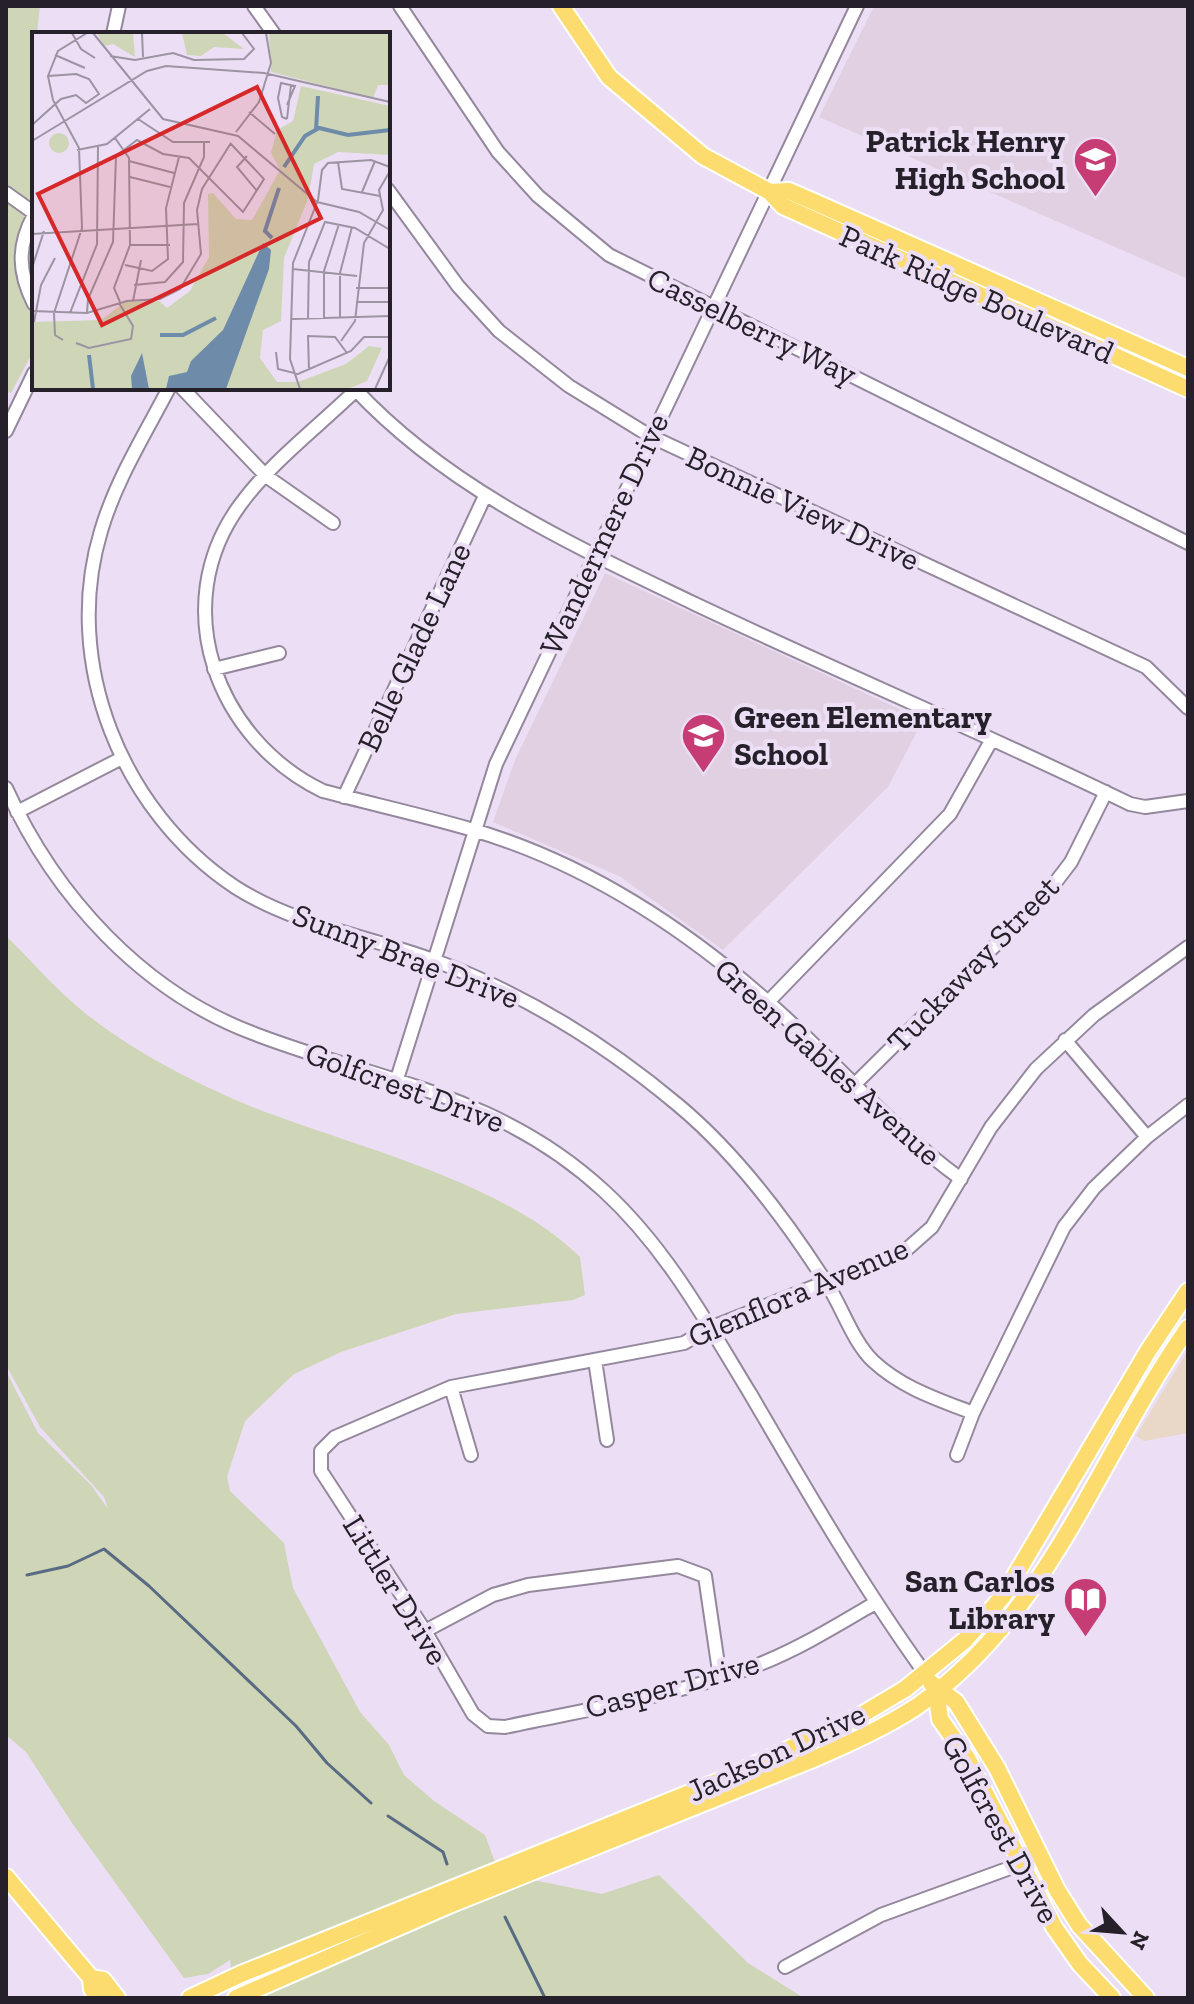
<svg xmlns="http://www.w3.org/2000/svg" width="1194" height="2004" viewBox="0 0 1194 2004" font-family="'Zilla Slab',serif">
	<rect width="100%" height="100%" fill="#ecdff5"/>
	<path fill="#e9d7c7" d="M1188 1350V1433L1144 1441 1136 1436Z"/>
	<path fill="#e1d0e2" d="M874 6H1188V279L819 117Z
		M605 573 923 720 888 787 723 950 619 876 493 822 515 760Z"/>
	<path fill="#ced6b7" d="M6 6H40L31 86 34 350 11 393 6 392Z
		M6 936C32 961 56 990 85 1013 134 1052 196 1084 255 1108 355 1147 503 1181 580 1257L585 1295 573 1300 456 1314 341 1352 294 1374 245 1421 227 1477 230 1491 284 1543 293 1588 360 1712 389 1745 404 1775 434 1801 485 1835 499 1873 602 1894 659 1875 748 1963 804 1998H241L233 1984 230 1960 208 1974 184 1978 72 1823 26 1752 6 1735V1371L38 1433 91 1485 108 1509 104 1497 40 1427 6 1365Z"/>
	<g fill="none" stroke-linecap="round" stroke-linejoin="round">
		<path stroke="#586b83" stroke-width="3" d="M27 1575 68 1566 104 1549 149 1586 296 1726 327 1763 371 1803
			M388 1816 443 1852 447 1864
			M505 1917 545 1998"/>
		<defs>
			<path id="minor" d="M254 6 274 34
				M400 6 498 152 538 196 609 255 1188 543
				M113 34 119 6
				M388 190 458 286 499 331 569 386 650 436 1146 667 1188 708
				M6 193 34 213
				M34 215C17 246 18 272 34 304
				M169 388C145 434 116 480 101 531 61 663 122 812 235 887 294 925 368 936 433 960 523 993 604 1043 678 1105 737 1154 786 1220 827 1284 842 1307 853 1342 873 1361 902 1388 937 1399 973 1413
				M182 388 266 476 333 523
				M354 388C448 489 573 545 695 604 839 672 986 734 1130 804L1145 807 1188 801
				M356 390C318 427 271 462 240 505 166 606 217 740 323 791 372 804 422 815 470 829 581 861 683 927 768 1002 834 1059 889 1127 961 1179
				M6 431 34 373
				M214 669 279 653
				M6 788C55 896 142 992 255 1034 383 1083 498 1093 604 1191 667 1249 707 1323 751 1395 806 1489 860 1583 924 1672
				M344 797 485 496
				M17 812 122 758
				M768 1002 950 814 991 741
				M1065 1040 1147 1137
				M397 1079 496 764 857 6
				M854 1085 1045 896 1071 862 1106 792
				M595 1360 607 1440
				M451 1387 471 1455
				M957 1455 973 1413 1064 1227 1094 1188 1147 1137 1188 1105
				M875 1603C836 1626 797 1650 755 1666 675 1696 588 1709 505 1727L488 1726 473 1714 425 1631 321 1471V1451L335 1437 451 1387 684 1343 710 1328 906 1250 932 1227 991 1127 1036 1069 1094 1015 1188 947
				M425 1631 493 1595 528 1585 678 1566 705 1576 720 1678
				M785 1967 881 1915 1010 1868 1038 1853"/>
			<path id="major" d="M561 6 609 77 703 156 770 192 783 206 1188 389
				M770 192 789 191 812 201 1188 368
				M931 1683 956 1702 997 1768 1057 1890 1079 1925 1146 1998
				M936 1690 940 1719 967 1758 1054 1927 1080 1964 1112 1998
				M6 1877 91 1978 92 1989 99 1998
				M91 1978 103 1980 117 1998
				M190 1998 241 1974 722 1780 858 1717 905 1689 965 1640 1003 1596 1148 1351 1188 1291
				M236 1998 449 1905 818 1757C852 1742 885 1727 916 1707 1050 1615 1098 1456 1188 1328"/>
		</defs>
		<use href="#minor" stroke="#94889d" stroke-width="16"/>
		<use href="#major" stroke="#fff" stroke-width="20"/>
		<use href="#minor" stroke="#fff" stroke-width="12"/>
		<use href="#major" stroke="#fcdc6e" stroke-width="16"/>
	</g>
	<defs>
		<symbol id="school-pin" viewBox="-11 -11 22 30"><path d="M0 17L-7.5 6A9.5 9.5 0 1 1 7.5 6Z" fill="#c63d76" stroke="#ecdff5"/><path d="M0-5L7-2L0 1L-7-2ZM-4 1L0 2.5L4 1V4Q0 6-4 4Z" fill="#fff"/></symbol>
		<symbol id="library-pin" viewBox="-11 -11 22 30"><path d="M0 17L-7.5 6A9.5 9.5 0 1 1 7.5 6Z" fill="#c63d76" stroke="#ecdff5"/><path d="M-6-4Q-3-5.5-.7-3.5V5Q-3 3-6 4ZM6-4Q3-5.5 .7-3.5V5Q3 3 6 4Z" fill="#fff"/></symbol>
	</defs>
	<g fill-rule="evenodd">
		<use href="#school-pin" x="1070" y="134" width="51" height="69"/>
		<use href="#school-pin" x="678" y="710" width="51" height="69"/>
		<use href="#library-pin" x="1060" y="1574" width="51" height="69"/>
	</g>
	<g text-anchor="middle" stroke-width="8" stroke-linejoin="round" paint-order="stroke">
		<g font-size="32" font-weight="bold" fill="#252029" stroke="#ecdff5" text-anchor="end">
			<text x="1065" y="152">Patrick Henry<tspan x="1065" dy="37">High School</tspan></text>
			<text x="734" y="728" text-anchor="start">Green Elementary<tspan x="734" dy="37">School</tspan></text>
			<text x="1055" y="1592">San Carlos<tspan x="1055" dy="37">Library</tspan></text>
		</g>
		<g font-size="32" fill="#252029" stroke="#ecdff5">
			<text transform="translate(977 294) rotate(24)" y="11">Park Ridge Boulevard</text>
			<text transform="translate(752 326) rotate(26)" y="11">Casselberry Way</text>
			<text transform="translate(803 508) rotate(25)" y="11">Bonnie View Drive</text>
			<text transform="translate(604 534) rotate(-65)" y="11">Wandermere Drive</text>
			<text transform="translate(414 647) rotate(-65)" y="11">Belle Glade Lane</text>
			<text transform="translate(406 956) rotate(21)" y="11">Sunny Brae Drive</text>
			<text transform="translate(973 964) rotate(-46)" y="11">Tuckaway Street</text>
			<text transform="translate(828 1062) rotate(42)" y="11">Green Gables Avenue</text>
			<text transform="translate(405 1087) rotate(20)" y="11">Golfcrest Drive</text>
			<text transform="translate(798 1292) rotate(-23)" y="11">Glenflora Avenue</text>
			<text transform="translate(396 1590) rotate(58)" y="11">Littler Drive</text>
			<text transform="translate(672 1685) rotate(-15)" y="11">Casper Drive</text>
			<text transform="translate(776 1752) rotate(-25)" y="11">Jackson Drive</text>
			<text transform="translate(1001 1829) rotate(61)" y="11">Golfcrest Drive</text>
		</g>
	</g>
	<g transform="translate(32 32)">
		<rect width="358" height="358" fill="#ecdff5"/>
		<path d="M65 1H101L103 25 81 12 72 14ZM150 1H191L212 17 182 15 169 24 155 23ZM237 1H358V53H346L341 66 239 40ZM269 54 358 74V123L306 120 282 132 276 167 252 226 249 289 231 298 228 326 245 350H266L314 332 337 314 350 316 335 349 316 357H0V290L69 288 93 270 127 269 135 276 158 259 177 225 176 162 181 161 204 187 220 188 248 138 239 121 245 98 261 89ZM17 111a10 10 0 1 1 20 0a10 10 0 1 1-20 0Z" fill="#ced6b7"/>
		<path d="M231 211 239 218 237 237 194 357H134L137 344 155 340 159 329 191 298ZM110 321 117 357H100L99 344Z" fill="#6e8baa"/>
		<path fill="none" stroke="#6e8baa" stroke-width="4" d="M284 98 286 64M252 135 273 104 287 96 316 103 358 98M240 206 233 199 247 156M128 303H151L184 286M57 323 61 357"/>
		<path fill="none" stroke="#9c93a3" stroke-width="2" d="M40 1 49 17 63 26M61 1 131 87 206 104 285 170 327 180 358 198M110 1 111 25M23 23 53 36M78 24 103 28 141 21 162 28 212 27 222 17 210 1M217 80 243 102M106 87 141 110H178M255 87 250 85 246 66 249 51 263 54 255 73M255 87 259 53M0 93 29 67 44 63 54 71 67 62 57 47 44 42 16 44M204 100 227 70 239 31 234 1M83 106 97 126 98 213 82 256 88 270M0 109 115 39 134 34 232 41 358 70M45 118 75 112 118 77M215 124 205 135 225 159M97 129 142 141M306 130 310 157 348 164M98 145 138 155M330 160 343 129M286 168 290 138 296 131 339 128 358 135M0 202 166 192M98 213H138M93 233 120 239 136 227 134 176 147 125M0 236 12 199M261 237 325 244M102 253 133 250 151 230 152 171 172 125V111M324 256H358M101 269 109 228M324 270H358M0 279 55 281 95 269 128 267 148 257 169 222 165 178 170 157 199 111M22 281 23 303 31 308M22 281 50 196 47 116 21 68 16 44 26 19 55 1M38 281 65 212 66 114M55 281 56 267 81 210 84 124 105 108 131 122 157 126 211 180 232 147 198 111M276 286 277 230 293 190 323 196 358 217M292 286V239L307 192M308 286V241L320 195M260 287 358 284M2 290 9 253 23 226M309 309 323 289 332 211 351 178 347 158 358 139M44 311 57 316 99 307 101 294 87 271M244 320 246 337 266 342 319 319 332 305H358M277 338 276 304 303 305 315 321M268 357 258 327 261 231 286 168M343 357 358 324"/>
		<path fill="#d62828" fill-opacity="0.15" stroke="#d62828" stroke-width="4" d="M225 55 289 186 70 293 6 162Z"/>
		<rect width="358" height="358" fill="none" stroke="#252029" stroke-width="4"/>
	</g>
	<rect width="1194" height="2004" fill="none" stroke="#252029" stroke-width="16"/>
	<g transform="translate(1122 1932) rotate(116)" stroke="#ecdff5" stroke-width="6" paint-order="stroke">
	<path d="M0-6L14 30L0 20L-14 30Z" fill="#252029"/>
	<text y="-12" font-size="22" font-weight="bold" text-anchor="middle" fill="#252029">N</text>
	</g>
</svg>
